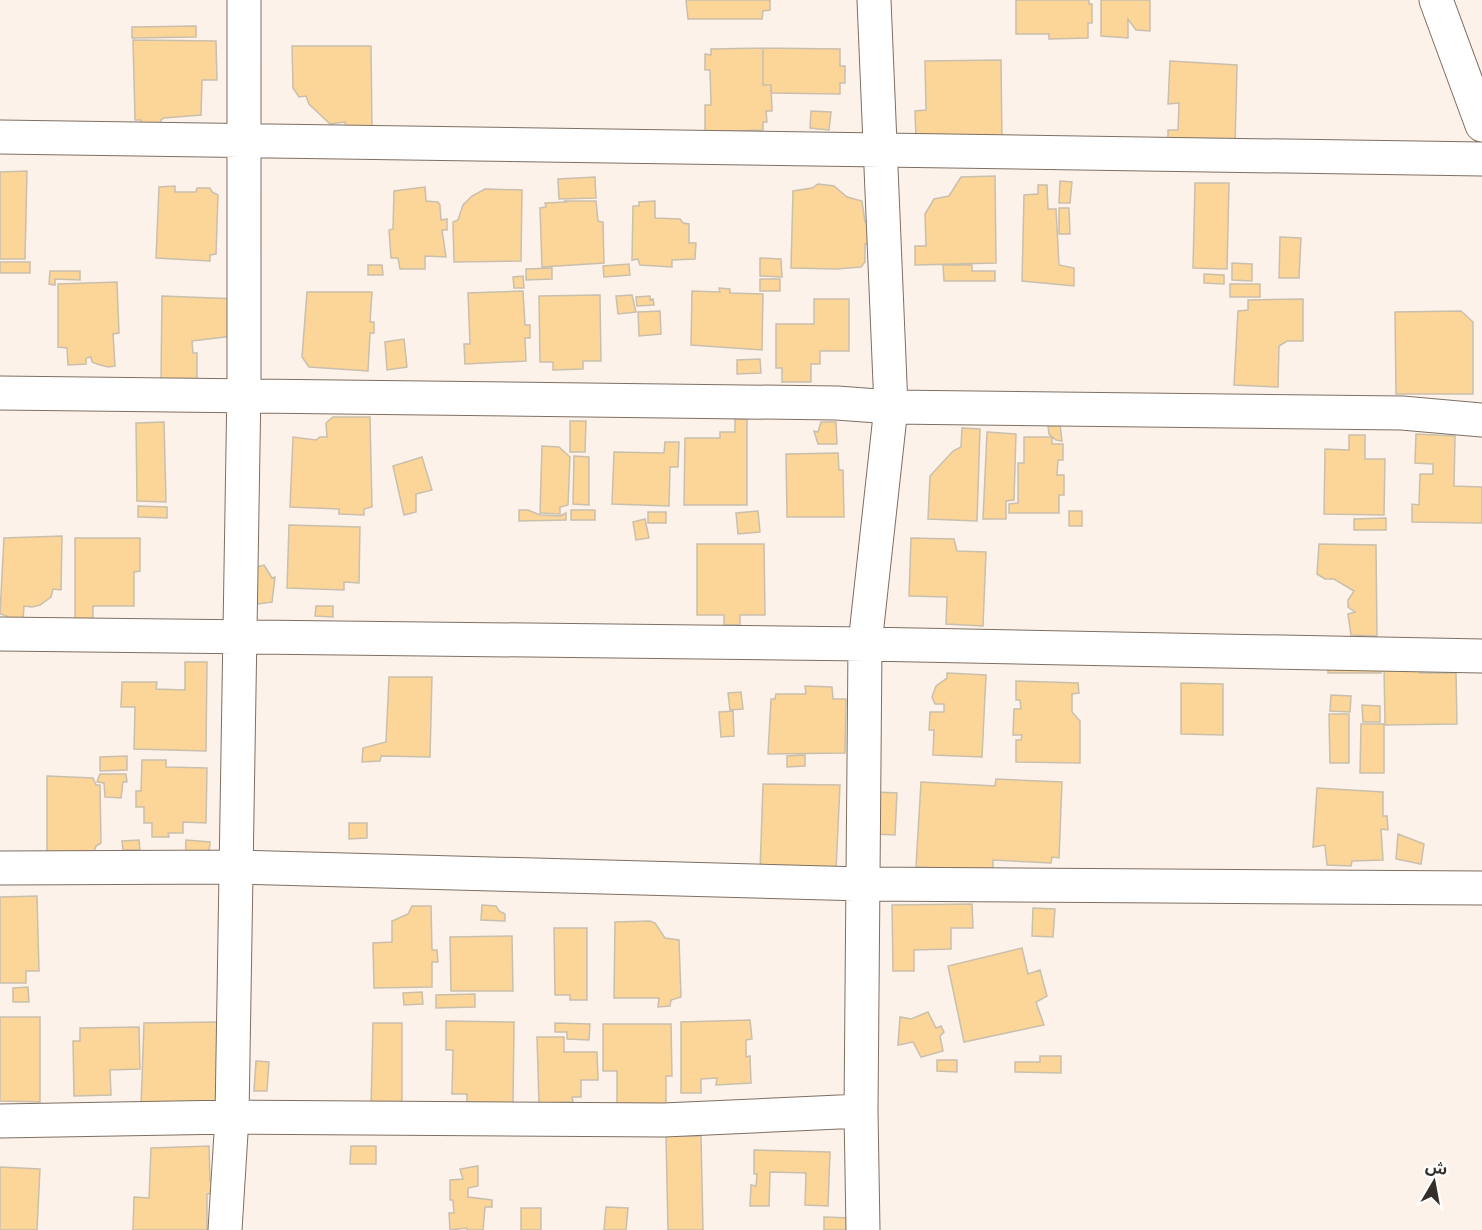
<svg xmlns="http://www.w3.org/2000/svg" width="1482" height="1230" viewBox="0 0 1482 1230" font-family="'Zilla Slab','Noto Sans Arabic',serif">
	<rect width="100%" height="100%" fill="#fdf2e9"/>
	<path fill="#fbd698" stroke="#cabfad" stroke-width="1.5" d="M686 0H770V10L763 11 762 19H688Z
		M1016 0H1089V4H1092V23H1088V38L1049 39V34H1016Z
		M1101 0H1150V31L1136 30 1128 19V38L1101 36Z
		M196 26V37L132 38V27Z
		M133 40 216 41 217 80H202L201 115 164 118 161 120 160 127H141V120H135Z
		M292 46H371L372 128 346 127 345 122 330 124 309 104 306 96 299 97 293 88Z
		M763 48V85H771L772 111H766L767 122H763V130L705 132V105H711L710 70H705V54L711 55V49Z
		M763 48 840 49V66H845V83H840V94L771 93V85H763Z
		M1001 60 1002 146 916 139 915 111 926 110 925 61Z
		M1170 61 1237 65 1235 146 1168 143V130H1178L1179 103 1168 104Z
		M811 111 831 112 829 130 810 128Z
		M27 171 25 259H0V172Z
		M995 176 996 263 915 265V246H926L925 214 934 199 949 196 961 177Z
		M595 177 596 198 559 199 558 179Z
		M1060 181 1072 182 1070 203H1059Z
		M1195 183H1229L1227 269 1193 268Z
		M818 184 834 186 847 197 862 201 865 222 869 223 870 244H865V262L861 267 836 269 791 268 793 191 812 188Z
		M1038 185H1047L1048 209H1056L1059 265 1074 268V286L1022 281 1024 195 1038 194Z
		M175 186V192H196L197 188H210L212 192 218 195 216 254 210 255V261L156 258 159 187Z
		M425 187 426 201 438 202 440 205 441 220 447 219V230H442L446 257 425 256V269H400L398 258H391L389 230 393 229 394 191Z
		M485 189 522 190 521 261 454 262 453 222 458 220 463 205 472 196Z
		M565 201H596L598 221 603 222 604 263 542 267 540 208 546 207 545 203 566 202Z
		M655 201V218L680 219 683 223 689 224V243H696L695 259 672 260V267L640 265 638 259 632 260 633 206H639V202Z
		M1059 208H1069L1070 234H1059Z
		M1280 237 1301 238 1299 278H1279Z
		M760 258 781 259 782 277 760 276Z
		M0 262H30V273H0Z
		M1232 263 1252 264V281L1232 280Z
		M629 264 630 275 604 277 603 266Z
		M368 265H382L383 275H368Z
		M943 265H972V271H995V281H944Z
		M552 268V279L526 280V269Z
		M50 271H80V280L55 279V285L49 284Z
		M1204 274 1224 275V284L1204 283Z
		M523 276 524 288H514L513 277Z
		M760 279H780V291H760Z
		M117 282 119 333 113 334 115 366 108 367 97 364 92 362 91 357 86 358V364L68 365 67 348 58 347V284Z
		M1230 284H1260V297H1230Z
		M719 288 730 289V293L763 294 762 350 691 345 692 291 720 292Z
		M523 291 525 325H530V338H525L526 361 465 364 464 344H470L468 293Z
		M307 292H372L370 322H374V333H370L368 371 309 367 302 357Z
		M600 295 601 361H583V369L553 370V362H540L539 296Z
		M632 295 636 312 618 314 616 296Z
		M162 296 239 299 233 336 192 341 193 353H197V383L161 381Z
		M650 296V300L653 299 654 305 637 306 636 297Z
		M814 299H849V351H820V364H811V382H782V368H776V324H814Z
		M1303 299V341H1287L1279 346 1278 387 1234 385 1238 311 1248 310V300Z
		M660 311 661 334 639 336 638 312Z
		M1461 311 1473 322V394H1396L1395 312Z
		M404 339 407 367 387 370 385 342Z
		M760 359 761 373 737 374V360Z
		M333 417H370L372 507 364 509V515L339 514V509L290 507 293 437 316 440 320 437H327L326 423Z
		M735 419H747V505H684L685 438H720V432H735Z
		M570 421H586L585 452H570Z
		M164 422 166 502 137 501 136 423Z
		M821 422H836L837 444H818L814 431 818 432Z
		M1060 425 1062 441 1056 440 1049 434 1048 426Z
		M962 428 980 429 977 521 928 519 930 476 953 451 961 447Z
		M987 432 1016 434 1014 500 1006 501V519H983Z
		M1416 434 1455 436 1454 486 1482 487V523L1412 522V504L1419 505 1420 474H1433V464L1415 463Z
		M1349 435H1365V459H1385L1384 515 1324 514 1325 449 1349 450Z
		M1024 437H1052V444H1063V460H1058L1057 475H1064V495H1059V513H1009V504L1018 503V463H1024Z
		M665 442H679L678 467H670L669 506 612 504 614 452 664 453Z
		M542 446 559 447 570 457 568 505 560 507V514L540 513Z
		M838 453 839 470H843L844 517H787L786 454Z
		M574 456 589 457V505L573 504Z
		M422 457 432 490 416 494V512L404 515 393 466Z
		M138 506 167 507V518L138 517Z
		M519 510H528L540 515 560 516 566 513V520L519 521Z
		M571 510H595V520H571Z
		M758 511 760 532 738 534 736 513Z
		M1069 511H1082V526H1069Z
		M648 512H666V523H648Z
		M1386 518V530H1354V519Z
		M645 519 649 538 636 540 633 522Z
		M289 525 360 527 359 583 344 582V590L287 588Z
		M62 536 61 590 53 589 51 597 40 605 32 607 24 606 23 620 9 621 7 616 0 614 4 538Z
		M75 538H140V571L134 572V606H93V623L75 622Z
		M911 538 954 539 957 551 986 552 983 626 946 624 947 597 909 596Z
		M697 544H764L765 615H740V625H724V615H697Z
		M1319 544 1376 545 1377 636 1351 635 1348 614 1355 612 1348 607V600L1354 591 1334 579H1325L1317 574Z
		M264 565 272 578 275 577 272 602 258 604 245 570Z
		M316 606H333V617L315 616Z
		M1328 657H1380L1381 673H1328Z
		M185 662H207L206 751 134 749 135 707H121L122 682H157L156 689 185 690Z
		M1384 667H1419L1420 673H1456L1457 724 1385 725Z
		M947 673 986 675 982 757 933 755 934 730H929L930 712H944V704H935L932 697 936 686 947 678Z
		M389 677H432L430 757 381 756 380 761 362 762 363 748 386 742Z
		M1016 681 1078 683 1079 693 1072 694V712L1080 721V763L1016 762V740H1021L1022 735H1013L1014 709H1021L1020 700H1016Z
		M1181 683 1223 684V735L1181 734Z
		M805 686 832 687 833 699H846L845 753 768 754 771 699H775L776 694H806Z
		M741 692 743 709 730 710 728 693Z
		M1331 695 1351 696 1350 712 1330 711Z
		M1362 705 1380 706V722H1363Z
		M733 711 734 736 721 737 719 712Z
		M1329 714H1349V763H1330Z
		M1361 724H1384V773H1360Z
		M805 755V766L787 767V756Z
		M127 756V770L100 771V757Z
		M142 760H166V767L207 768 206 823 183 822V833H168L169 837H152V823H144V807H136V791H141Z
		M100 774H126L127 782H123L121 798 105 797 104 783 97 782Z
		M47 776 93 778 96 785H100L101 843 96 846 94 852 47 860Z
		M996 779 1062 782 1059 858 1052 857 1051 863 993 860V871L916 867 921 782 995 786Z
		M763 784 840 785 836 870 760 872Z
		M1317 788 1383 792V816H1387L1388 830 1381 829 1383 860 1352 861 1351 866 1327 865 1325 845 1313 847Z
		M877 792 897 793 895 835 875 834Z
		M349 823H367V838L349 839Z
		M1398 834 1424 844 1421 864 1396 859Z
		M139 840 140 850H123L122 841Z
		M186 840 210 842 208 864 185 862Z
		M37 896 39 971H26V983H0V897Z
		M972 904 973 928H951V949L914 950V971H893L892 905Z
		M482 905 496 906 499 911 505 914V921L481 920Z
		M412 906H431L432 950H437L438 962H432V987L374 988 373 943 392 942V921L408 914Z
		M1033 908 1055 909 1053 937 1032 936Z
		M650 921 655 923 665 938 679 940 681 997 671 1000 670 1006 658 1007 659 998H614L615 922Z
		M554 928H587V1000H570V995H555Z
		M512 936 513 991H451L450 937Z
		M1022 948 1028 974 1040 970 1047 996 1036 1002 1044 1025 964 1042 948 966Z
		M28 987 29 1002H13V988Z
		M422 992 423 1004 404 1005 403 993Z
		M475 994V1007L436 1008V995Z
		M928 1012 936 1028 941 1026 944 1032 940 1036 943 1051 921 1057 913 1042 898 1045 900 1017 911 1019Z
		M0 1017H40V1102L0 1101Z
		M750 1020 752 1039 746 1040V1057L750 1056 751 1083 716 1085 717 1078 701 1079V1093H681V1022Z
		M446 1021 514 1022 513 1104 467 1102V1094H452L453 1050H446Z
		M217 1022V1106L141 1107 144 1023Z
		M373 1023H402V1109L371 1107Z
		M555 1023 590 1024 589 1040 567 1039V1032H555Z
		M603 1024H671L672 1076H666V1113L617 1114V1071H603Z
		M139 1027 140 1069 110 1070 111 1095 74 1096 73 1041H80V1028Z
		M537 1037H564V1052H597L598 1080H581V1097H572L573 1102 539 1103Z
		M1040 1056H1061V1073L1015 1072V1062H1040Z
		M937 1060H957V1072L937 1071Z
		M256 1061 269 1062 267 1091H254Z
		M666 1136H701L703 1230H668Z
		M209 1146 210 1181H214V1193L207 1194V1230H133L134 1197 149 1198 151 1148Z
		M351 1146H376V1164H350Z
		M754 1150 830 1152 828 1206 805 1205 806 1173 770 1172 769 1206H750L751 1185 756 1186 757 1174H754Z
		M478 1166V1186L468 1188V1197L492 1200V1207H485L483 1230H467V1228L450 1230 449 1213H454L453 1200H450V1180L463 1179 460 1169Z
		M0 1167 40 1169 37 1230H0Z
		M606 1207 628 1208 626 1230H604Z
		M521 1208H541V1230H521Z
		M824 1217 850 1218V1230H824Z"/>
	<g fill="none" stroke-linecap="round" stroke-linejoin="round">
		<defs>
			<path id="minor" d="M1436 0 1482 125
				M0 137 1482 159
				M0 393 837 403 891 407 1402 413 1482 420
				M0 634 865 644 1482 656
				M0 868 236 867 863 884 1482 888
				M0 1121 232 1117 664 1120 861 1111
				M225 1230 232 1117 244 387V0
				M863 1230 861 1111 865 644 891 407 874 0"/>
		</defs>
		<use href="#minor" stroke="#7f6f62" stroke-width="35"/>
		<use href="#minor" stroke="#fff" stroke-width="33"/>
	</g>
	<g transform="translate(1434 1182) rotate(10)" stroke="#ffffff" stroke-width="4.5" paint-order="stroke">
	<path d="M0-4.5L10 22L0 15L-10 22Z" fill="#352e29"/>
	<text y="-9" font-size="16" font-weight="bold" text-anchor="middle" fill="#352e29">ش</text>
	</g>
</svg>
